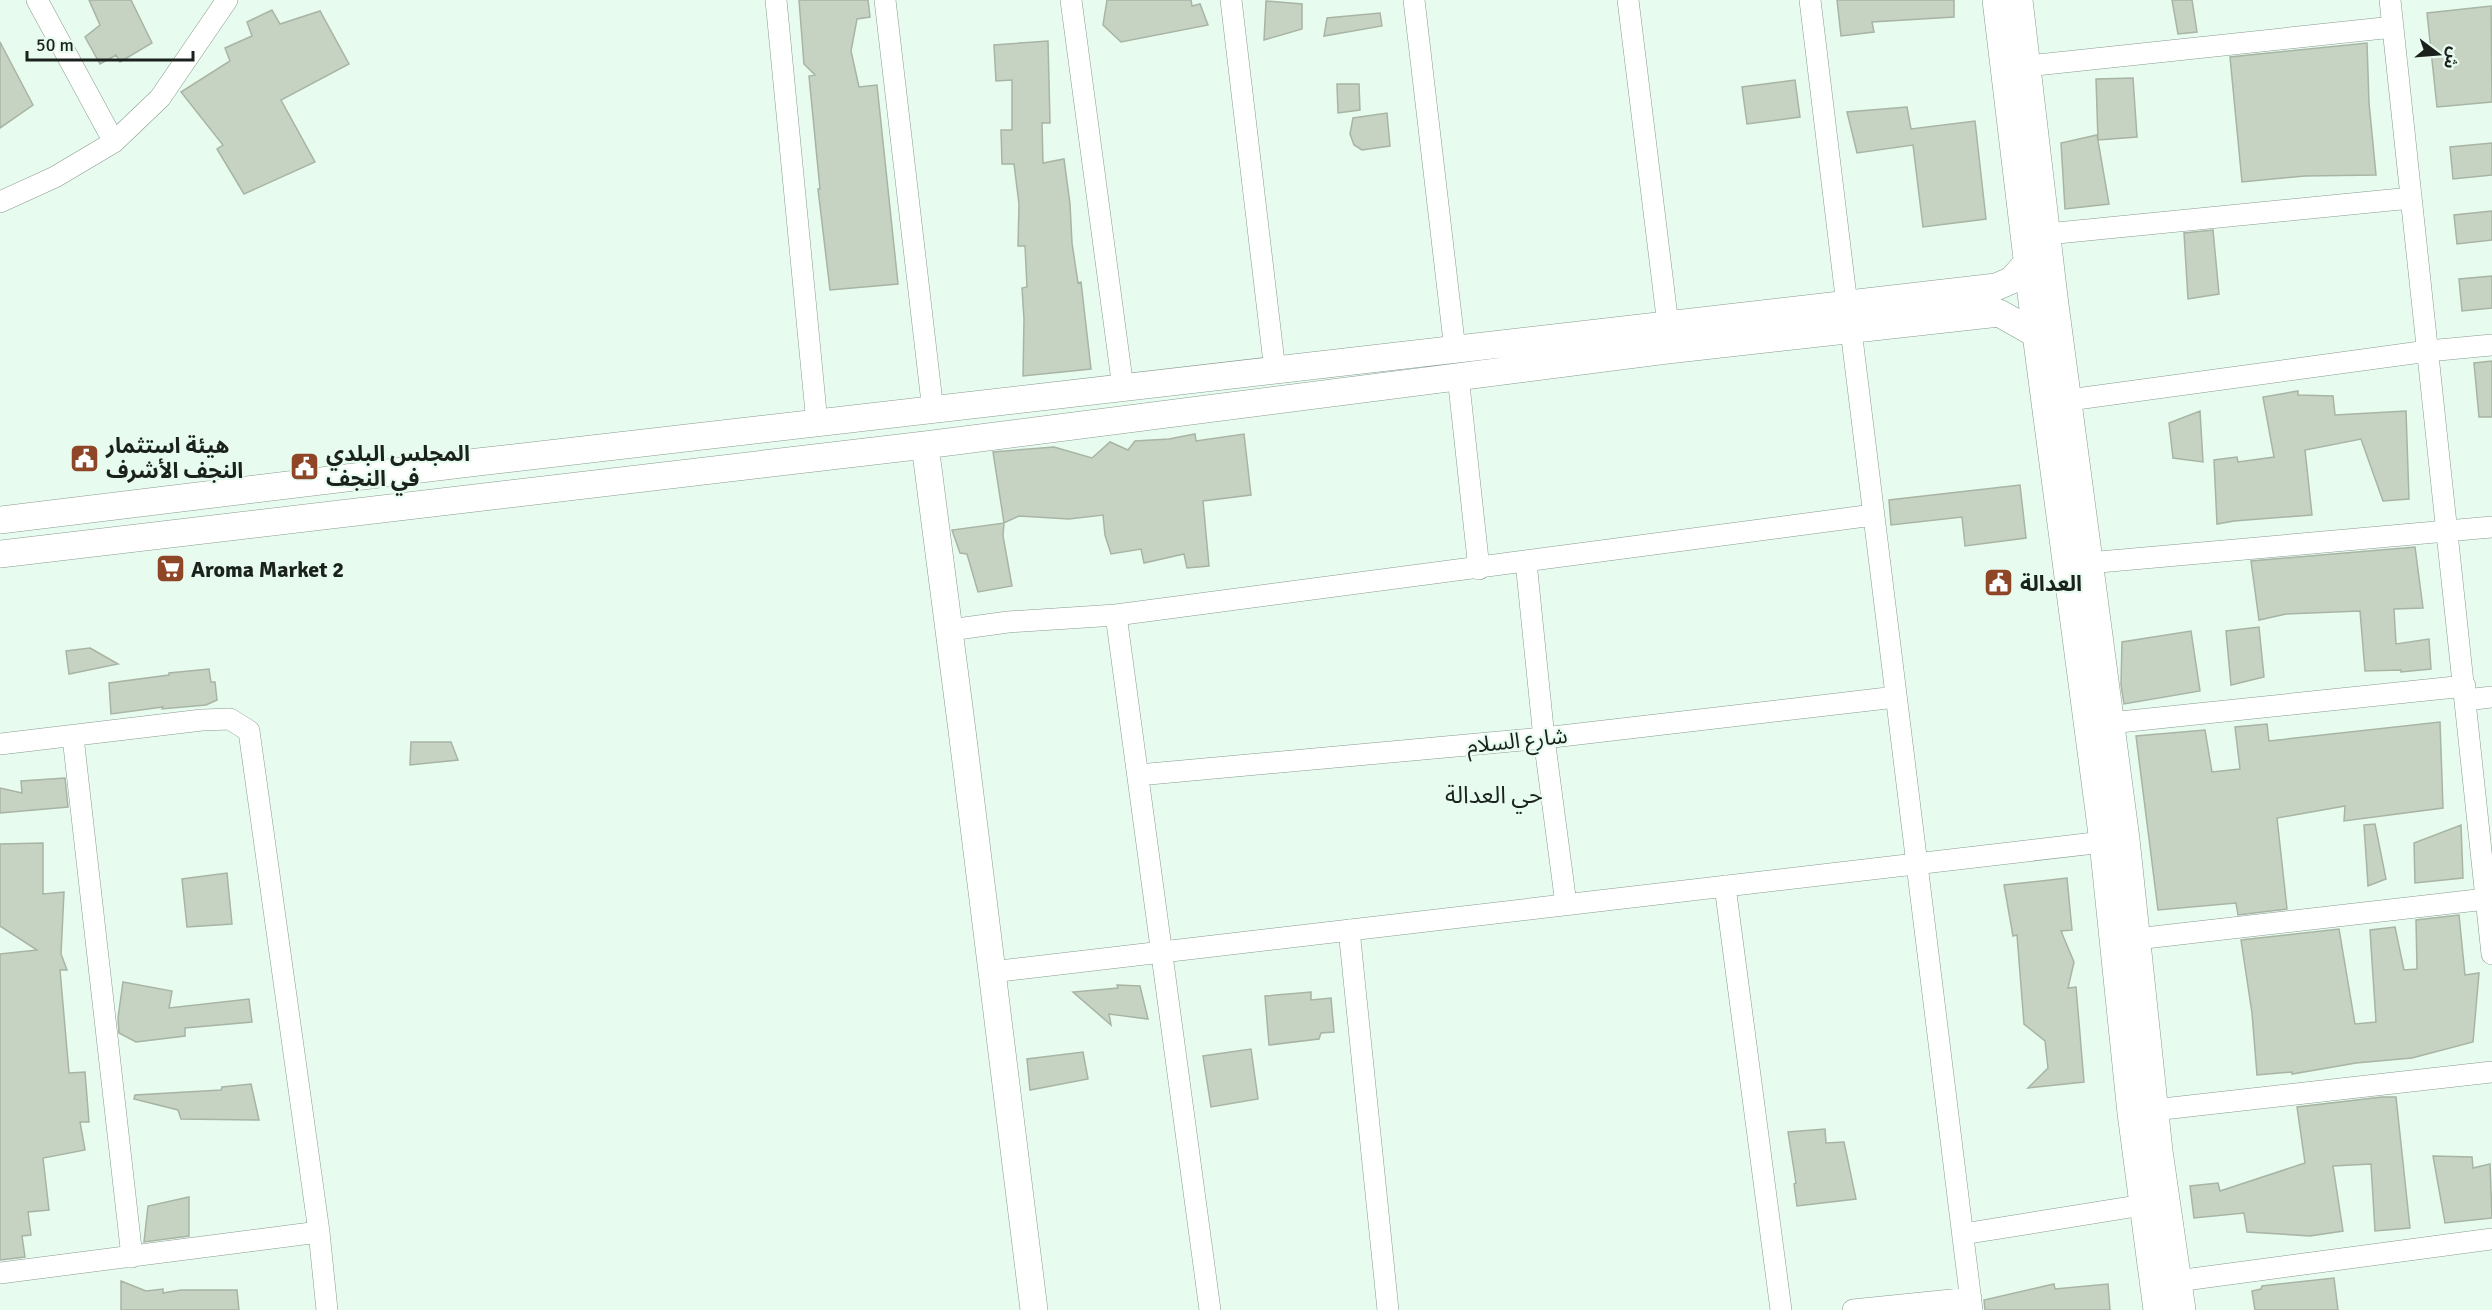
<svg xmlns="http://www.w3.org/2000/svg" width="2492" height="1310" viewBox="0 0 2492 1310" font-family="Signika,'Noto Sans Arabic',sans-serif">
	<rect width="100%" height="100%" fill="#e7fbef"/>
	<path fill="#c7d3c2" stroke="#a8b4a4" stroke-width="1.5" d="M89 0H131L152 43 120 62 116 55 100 64 85 37 100 25Z
		M799 0H868L870 17 857 19 851 51 859 87 877 85 898 284 830 290 818 189H820L809 76 815 75 804 64Z
		M1107 0H1191L1192 6 1200 4 1208 25 1121 42 1103 25Z
		M1837 0H1954V17L1872 22 1874 32 1841 36Z
		M2172 0H2192L2197 32 2178 34Z
		M1266 1 1302 4V29L1264 40Z
		M2491 6 2492 102 2437 107 2427 13Z
		M272 10 280 24 320 11 349 64 281 100 315 162 244 194 217 149 223 145 181 92 230 61 225 48 252 36 247 22Z
		M1380 13 1382 26 1324 36 1327 18Z
		M1048 41 1050 123H1042L1043 163 1064 159 1070 204 1072 243 1078 283 1081 282 1091 369 1023 376 1024 319 1022 288 1027 287 1025 246H1018L1019 204 1014 164H1002L1001 130H1012V80L996 81 994 45Z
		M0 42 33 105 0 128Z
		M2367 43 2369 103 2376 175 2305 176 2242 182 2230 57Z
		M2133 78 2137 137 2098 140 2096 79Z
		M1795 80 1800 117 1747 124 1742 87Z
		M1337 84H1359L1360 110 1338 113Z
		M1907 107 1911 129 1975 121 1986 219 1923 227 1913 145 1857 153 1847 112Z
		M1387 113 1390 146 1362 150 1354 145 1350 134 1353 118Z
		M2097 135 2109 204 2065 209 2061 143Z
		M2492 143V175L2453 179 2450 147Z
		M2492 211V240L2457 244 2454 215Z
		M2213 230 2219 294 2188 299 2184 233Z
		M2492 276V308L2462 311 2459 279Z
		M2492 361V417H2479L2474 363Z
		M2298 391V395L2333 396 2335 415 2406 411 2409 499 2383 501 2361 439 2305 450 2312 515 2234 521 2217 524 2214 460 2237 457 2238 462 2274 457 2263 397Z
		M2200 411 2203 462 2173 458 2169 423Z
		M1195 434 1196 441 1244 434 1251 495 1203 501 1209 566 1187 568 1184 554 1144 563 1141 549 1111 554 1105 535 1103 515 1069 519 1019 516 1004 523 993 452 1054 447 1092 458 1110 442 1128 450 1135 441 1169 439Z
		M2020 485 2026 538 1965 546 1962 517 1891 525 1889 500Z
		M1004 523 1003 536 1012 586 978 592 967 554 960 553 952 530Z
		M2415 547 2423 608 2394 609 2396 644 2429 639 2431 669 2401 672V670L2365 671 2360 611 2286 614 2259 620 2251 561Z
		M2259 627 2264 677 2231 685 2226 631Z
		M2191 631 2200 691 2124 704 2121 685 2122 642Z
		M90 648 118 664 69 674 66 651Z
		M209 669 211 682H215L217 700 206 705 162 709 163 707 111 714 109 683 169 675V673Z
		M2440 722 2443 808 2344 821 2345 806 2277 818 2287 909 2238 915 2236 903 2158 910 2136 736 2205 730 2212 772 2240 769 2235 727 2267 724 2269 741Z
		M411 742H451L458 760 410 765Z
		M65 778 68 807 0 813V788L22 793 21 781Z
		M2375 824 2386 879 2368 886 2364 825Z
		M2461 825 2463 878 2415 883 2414 843Z
		M43 843V894L64 892 61 954 67 970H60L69 1073 85 1072 89 1122H80L85 1150 43 1158 49 1210 28 1212 31 1235 22 1236 25 1257 0 1260V954L37 950 0 926V844Z
		M227 873 232 924 187 927 182 879Z
		M2067 878 2072 930 2061 931 2074 962 2068 988 2076 987 2084 1082 2028 1088 2048 1068 2045 1041 2024 1024 2017 935 2013 936 2004 885Z
		M2459 915 2465 975 2479 973 2473 1042 2412 1058 2356 1063 2292 1074V1072L2257 1075 2252 1013 2241 940 2339 929 2355 1024 2376 1022 2370 930 2395 927 2404 970 2417 969 2416 920Z
		M123 982 172 991 169 1008 249 999 252 1022 185 1028V1036L136 1042 119 1033 118 1018Z
		M1117 985 1140 986 1148 1019 1109 1014 1111 1025 1073 992 1118 988Z
		M1311 992V1000L1331 998 1334 1032 1321 1033 1319 1039 1269 1045 1265 996Z
		M1251 1049 1258 1099 1211 1107 1203 1056Z
		M1083 1052 1088 1079 1030 1090 1027 1059Z
		M251 1084 259 1120 181 1119 178 1110 134 1099 135 1095 221 1090 222 1087Z
		M2382 1097H2396L2410 1228 2375 1231 2371 1164 2333 1166 2343 1231 2310 1236 2247 1232 2244 1213 2194 1218 2190 1186 2218 1183 2220 1191 2305 1163 2297 1107Z
		M1825 1129 1826 1143 1844 1142 1856 1199 1797 1206 1794 1184 1796 1183 1788 1132Z
		M2433 1156 2472 1157 2473 1168 2490 1164 2492 1218 2445 1223Z
		M189 1197V1236L144 1242 148 1206Z
		M2334 1278 2338 1310H2255L2252 1291 2261 1289 2262 1286Z
		M121 1281 146 1291 163 1289V1293L181 1290H237L239 1310H121Z
		M2054 1284 2055 1289 2108 1284 2110 1310H1985L1984 1300Z"/>
	<g fill="none" stroke-linecap="round" stroke-linejoin="round">
		<defs>
			<path id="minor" d="M37 0 114 142
				M776 0 817 423
				M885 0 933 411
				M1071 0 1123 388
				M1231 0 1275 371
				M1414 0 1455 350
				M1628 0 1668 325
				M1810 0 1847 305
				M2390 0 2492 954
				M2027 66 2393 27
				M0 202 55 177 114 142 160 98 227 0
				M2047 234 2411 198
				M1851 330 1972 1310
				M1458 376 1479 569
				M2069 400 2428 351 2492 345
				M1526 562 1544 738 1566 904
				M2088 563 2492 527
				M1116 615 1210 1310
				M950 630 1008 622 1116 615 1873 515
				M2466 700 2492 697
				M2110 723 2465 686
				M73 737 132 1257
				M0 744 202 720 230 719 249 731 319 1232 327 1310
				M1138 775 1544 738 1896 697
				M1725 886 1781 1310
				M1349 930 1388 1310
				M2136 939 2486 899
				M991 972 2103 842
				M2154 1110 2492 1072
				M1963 1234 2143 1205
				M0 1273 319 1232
				M2177 1281 2492 1239
				M1853 1310 1971 1298"/>
			<path id="tertiary" d="M1996 0 2036 334 2103 842 2131 1113 2157 1310
				M2019 0 2054 297 2126 839 2159 1151 2182 1310
				M925 445C964 733 997 1022 1034 1310
				M0 520 478 462 1996 287 2012 280 2027 263
				M0 554 925 445 1667 350 1999 313 2036 334"/>
		</defs>
		<use href="#minor" stroke="#889b90" stroke-width="22"/>
		<use href="#tertiary" stroke="#889b90" stroke-width="28"/>
		<use href="#minor" stroke="#fff" stroke-width="21"/>
		<use href="#tertiary" stroke="#fff" stroke-width="27"/>
	</g>
	<defs>
		<symbol id="civic-square" viewBox="-11 -11 22 22"><rect x="-9" y="-9" width="18" height="18" rx="4" fill="#8e4626" stroke="#e7fbef"/><path d="M-.6-6.5H3V-4.5H.6V-3L4-1V1h2V6H-6V1h2V-1L-.6-3ZM-1.2 2.5V6h2.4V2.5Z" fill="#fff"/></symbol>
		<symbol id="supermarket-square" viewBox="-11 -11 22 22"><rect x="-9" y="-9" width="18" height="18" rx="4" fill="#8e4626" stroke="#e7fbef"/><path d="M-6-5.5h2.5l.6 2H6L4.5 2H-2.5L-4.4-4H-6ZM-1.5 3.2a1.3 1.3 0 1 0 .1 0ZM3 3.2a1.3 1.3 0 1 0 .1 0Z" fill="#fff"/></symbol>
	</defs>
	<g fill-rule="evenodd">
		<use href="#civic-square" x="68" y="442" width="33" height="33"/>
		<use href="#civic-square" x="288" y="450" width="33" height="33"/>
		<use href="#supermarket-square" x="154" y="552" width="33" height="33"/>
		<use href="#civic-square" x="1982" y="566" width="33" height="33"/>
	</g>
	<g text-anchor="middle" stroke-width="4.5" stroke-linejoin="round" paint-order="stroke">
		<g font-size="22" font-weight="bold" fill="#1b221e" stroke="#e7fbef" text-anchor="start">
			<text x="106" y="453">هيئة استثمار<tspan x="106" dy="25">النجف الأشرف</tspan></text>
			<text x="326" y="461">المجلس البلدي<tspan x="326" dy="25">في النجف</tspan></text>
			<text x="191" y="577">Aroma Market 2</text>
			<text x="2020" y="591">العدالة</text>
		</g>
		<g font-size="22" fill="#1b221e" stroke="#e7fbef">
			<text transform="translate(1517 740) rotate(-6)" y="8">شارع السلام</text>
		</g>
		<g font-size="24" fill="#1b221e" stroke="#e7fbef">
			<text x="1494" y="803">حي العدالة</text>
		</g>
	</g>
	<g transform="translate(2438 54) rotate(106)" stroke="#e7fbef" stroke-width="4.5" paint-order="stroke">
	<path d="M0-4.5L10 22L0 15L-10 22Z" fill="#1b221e"/>
	<text y="-9" font-size="16" font-weight="bold" text-anchor="middle" fill="#1b221e">ش</text>
	</g>
	<path d="M27 51v9h166v-9" fill="none" stroke="#1b221e" stroke-width="3"/>
	<text x="36" y="51" font-size="18" fill="#1b221e" stroke="#e7fbef" stroke-width="4.5" paint-order="stroke">50 m</text>
</svg>
